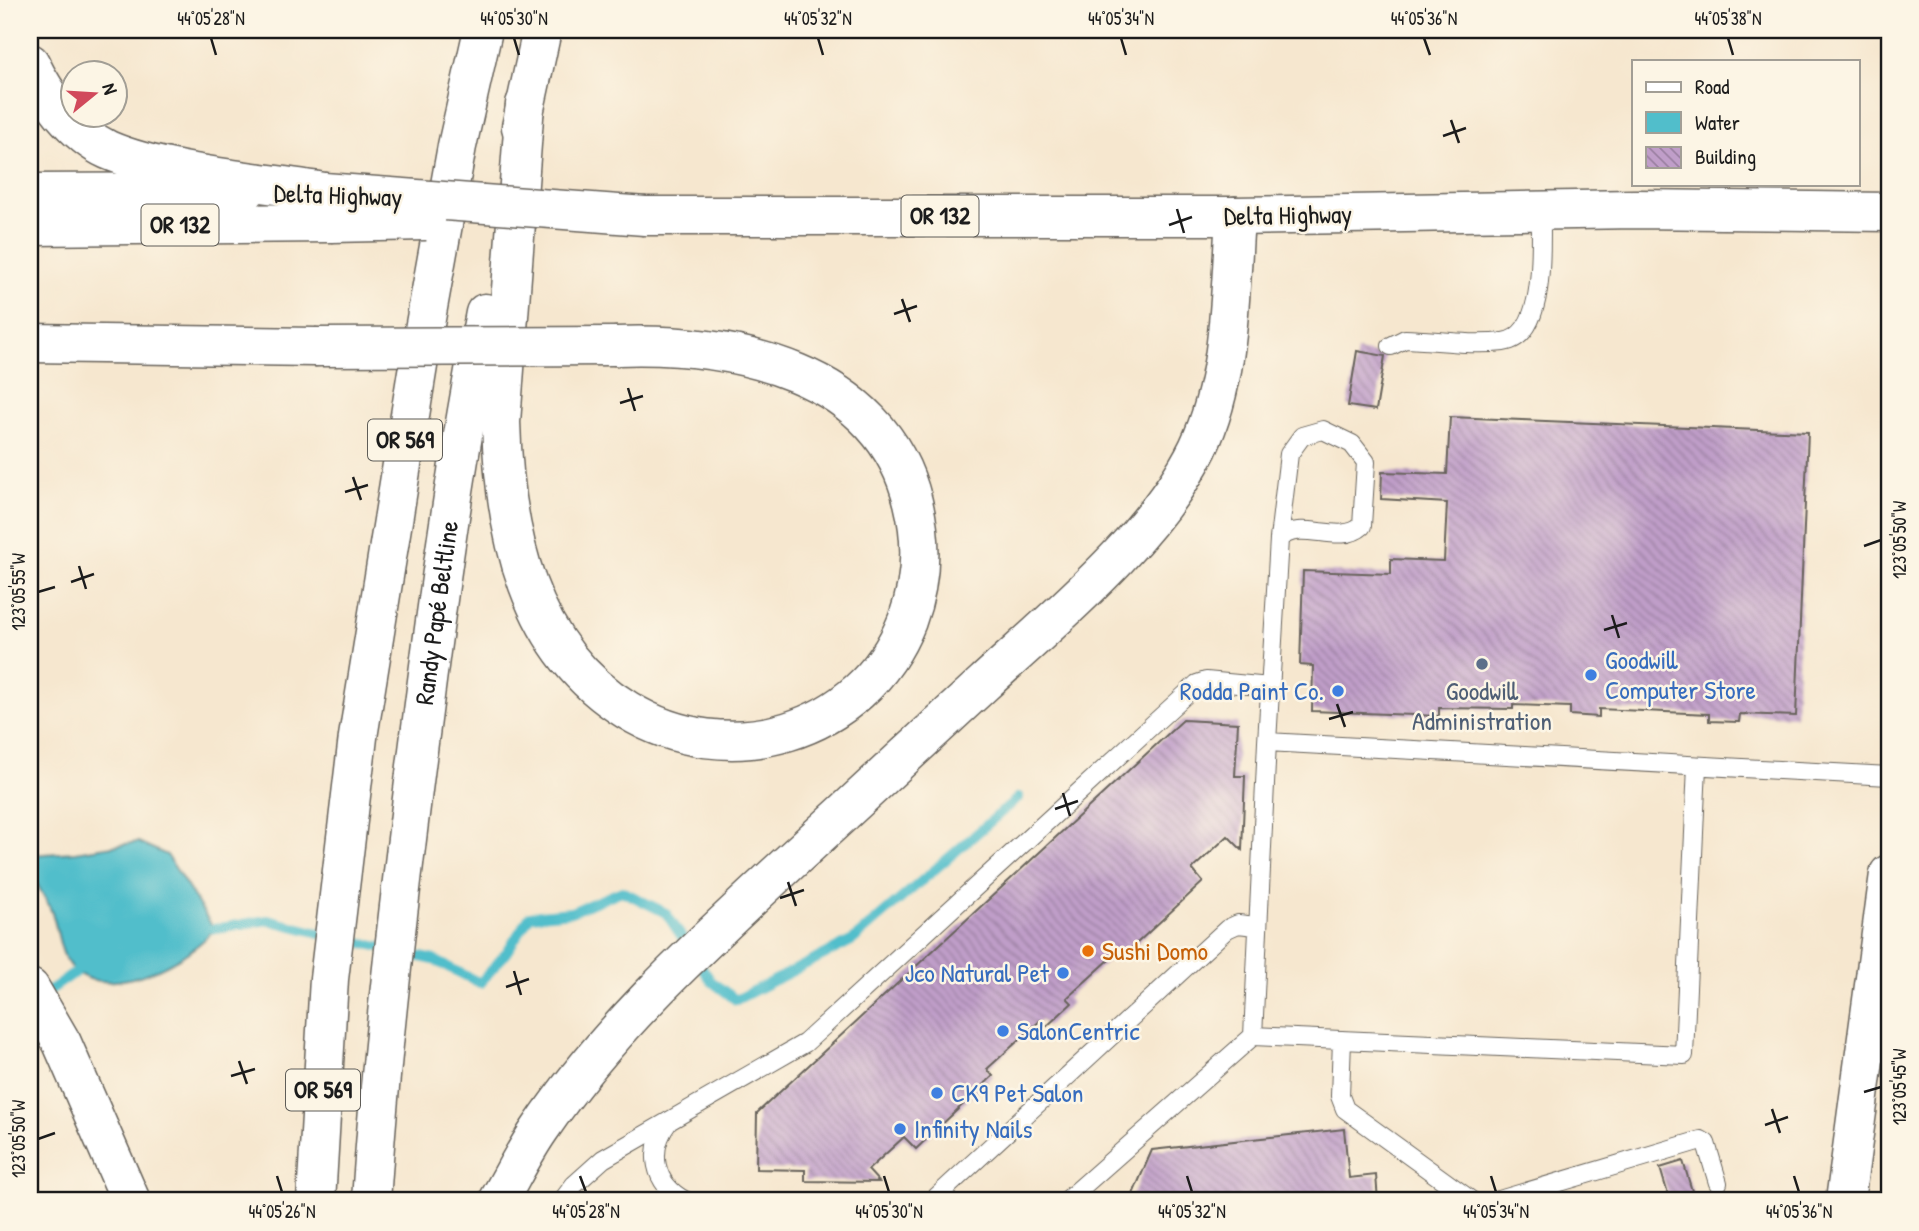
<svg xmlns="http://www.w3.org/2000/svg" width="1919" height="1231" viewBox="0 0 1919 1231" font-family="'Patrick Hand',sans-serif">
	<defs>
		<pattern id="building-back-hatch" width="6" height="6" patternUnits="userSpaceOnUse" patternTransform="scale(1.75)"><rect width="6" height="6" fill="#c09ec9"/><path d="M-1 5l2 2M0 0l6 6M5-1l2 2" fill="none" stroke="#9b80a2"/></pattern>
	</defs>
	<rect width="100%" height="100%" fill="#fcf5e5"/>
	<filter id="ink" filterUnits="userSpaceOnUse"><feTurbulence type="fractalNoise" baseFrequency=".0143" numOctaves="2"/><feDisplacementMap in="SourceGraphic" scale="14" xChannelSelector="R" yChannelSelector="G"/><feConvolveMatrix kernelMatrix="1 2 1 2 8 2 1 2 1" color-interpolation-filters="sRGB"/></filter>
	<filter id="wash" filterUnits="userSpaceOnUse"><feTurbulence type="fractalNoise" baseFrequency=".00686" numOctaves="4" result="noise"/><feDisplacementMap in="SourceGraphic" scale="28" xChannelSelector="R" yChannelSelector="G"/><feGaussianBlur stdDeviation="1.57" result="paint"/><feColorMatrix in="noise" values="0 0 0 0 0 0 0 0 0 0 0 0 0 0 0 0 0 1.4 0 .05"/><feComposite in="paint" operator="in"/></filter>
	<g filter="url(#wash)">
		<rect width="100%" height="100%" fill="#f6e7cf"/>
		<path fill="#51becb" stroke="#366d74" stroke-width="2" d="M138 842 167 855 214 929C190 960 112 1000 76 972 58 959 59 927 50 908 40 886 30 881 30 855L75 852Z"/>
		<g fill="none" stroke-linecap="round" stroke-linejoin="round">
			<path stroke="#51becb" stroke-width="10" d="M214 929 268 920 327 935
				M341 938 388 949
				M403 953 434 960 480 983 506 953 530 916 571 912 622 891 666 913 689 948
				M698 961 711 981 736 1000 853 940 1019 797
				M42 996 76 972"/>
		</g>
		<g id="blocks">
			<path fill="url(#building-back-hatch)" d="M1357 351 1385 356 1376 410 1348 406Z
				M1450 417 1808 432 1796 716 1740 714 1739 722 1709 721V714L1599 709V717L1570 715V707L1513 705V709L1439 708V716L1312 711 1313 666 1300 665 1303 571 1391 574V559L1444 561 1447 503 1381 499 1382 472 1447 474Z
				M1183 720 1238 723 1235 776H1245L1242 850 1228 836 1192 869 1203 882 1124 955 1120 950 1067 998 1072 1003 1047 1026 1041 1020 987 1069 993 1076 916 1149 904 1137 868 1170 879 1182 805 1181V1170L756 1169 757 1113Z
				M1344 1129 1349 1178 1376 1175 1378 1201H1130L1152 1150Z
				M1683 1161 1695 1201H1670L1660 1168Z"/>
		</g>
	</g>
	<g filter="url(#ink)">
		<use href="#blocks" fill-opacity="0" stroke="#68635b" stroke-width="2"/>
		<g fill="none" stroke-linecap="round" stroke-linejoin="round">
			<defs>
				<path id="service" d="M1391 346 1405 339C1437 340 1472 346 1503 342 1548 336 1540 244 1541 211
					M1267 742 1279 539 1289 454 1302 436 1323 430 1352 444 1366 462 1362 526C1340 546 1300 518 1279 539
					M1253 1036 1684 1055 1697 766
					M1342 1040 1340 1096 1345 1109 1472 1201
					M669 1121C647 1150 653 1184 686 1201
					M562 1201 574 1185 603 1159 805 1043 1197 684 1206 681 1270 687
					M932 1201 1227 929 1238 924 1256 926
					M1066 1201 1253 1036 1267 742 1889 776
					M1496 1201 1701 1140 1706 1143 1718 1183"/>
				<path id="tertiary" d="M1235 216 1635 209 1889 212
					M1845 1201 1889 874"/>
				<path id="trunk" d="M30 193 245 192
					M645 216H1235
					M30 226 331 223"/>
				<g id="motorway">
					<path d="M30 63C45 95 75 135 108 150 166 175 260 181 324 192"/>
					<path d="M525 104 501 422C504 531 527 649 627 710 727 772 862 735 907 621 921 583 923 542 913 502 881 370 733 342 617 346"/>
					<path d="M521 127 542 30"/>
					<path d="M30 343 315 347"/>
					<path d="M30 988 62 1043 131 1201"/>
					<path d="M316 1201 329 979 358 737 422 341 457 146 483 30"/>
					<path id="s1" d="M371 1201C380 1064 396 927 413 790 433 631 454 471 485 313"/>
					<path d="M498 1201C512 1177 524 1152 540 1129 605 1033 693 952 778 873 847 810 916 746 984 683 1056 617 1155 536 1198 448 1231 379 1230 292 1235 216"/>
				</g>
			</defs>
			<use href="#service" stroke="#68635b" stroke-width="20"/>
			<use href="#tertiary" stroke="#68635b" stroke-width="41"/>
			<use href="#trunk" stroke="#68635b" stroke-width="41"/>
			<use href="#motorway" stroke="#68635b" stroke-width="41"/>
			<use href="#service" stroke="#fff" stroke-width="18"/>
			<use href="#tertiary" stroke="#fff" stroke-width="38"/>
			<use href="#trunk" stroke="#fff" stroke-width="38"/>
			<use href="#motorway" stroke="#fff" stroke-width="38"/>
			<defs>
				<path id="trunk-bridge" d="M324 192 645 216
					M331 223 426 221"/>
				<path id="motorway-bridge" d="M315 347 617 346"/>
			</defs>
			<use href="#trunk-bridge" stroke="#68635b" stroke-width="41" stroke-linecap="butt"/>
			<use href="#motorway-bridge" stroke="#68635b" stroke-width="41" stroke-linecap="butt"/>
			<use href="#trunk-bridge" stroke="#fff" stroke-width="38"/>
			<use href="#motorway-bridge" stroke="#fff" stroke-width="38"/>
		</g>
	</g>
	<path fill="none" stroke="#1c1c1c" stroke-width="2.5" d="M211 38 216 55M514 38 519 55M818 38 823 55M1121 38 1126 55M1424 38 1430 55M1728 38 1733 55M1451 120 1459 143M1443 136 1466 128M1177 209 1184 233M1169 225 1192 217M902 299 910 322M894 314 917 306M628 388 635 411M620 403 643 396M353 477 361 500M345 492 368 485M1864 546 1881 540M79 566 86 589M71 582 94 574M38 592 55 587M1612 615 1619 638M1604 630 1627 623M1337 704 1345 727M1329 719 1353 712M1063 793 1070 816M1055 809 1078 801M788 882 796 906M780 898 804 890M514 971 521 995M506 987 529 979M239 1061 247 1084M231 1076 255 1069M1864 1092 1881 1087M1772 1109 1780 1133M1765 1125 1788 1117M38 1139 55 1133M277 1176 282 1192M580 1176 586 1192M884 1176 889 1192M1187 1176 1192 1192M1491 1176 1496 1192M1794 1176 1799 1192"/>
	<circle fill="#5c6f8a" stroke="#fcf5e5" stroke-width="2.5" cx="1482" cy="664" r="7"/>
	<g fill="#3f7fe0" stroke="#fcf5e5" stroke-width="2.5">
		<circle cx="1591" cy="675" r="7"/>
		<circle cx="1338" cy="691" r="7"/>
		<circle cx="1063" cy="973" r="7"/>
		<circle cx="1003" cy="1031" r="7"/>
		<circle cx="937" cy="1093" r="7"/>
		<circle cx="900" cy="1129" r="7"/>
	</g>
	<circle fill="#e8710a" stroke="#fcf5e5" stroke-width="2.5" cx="1088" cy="951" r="7"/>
	<g text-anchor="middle" stroke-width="5" stroke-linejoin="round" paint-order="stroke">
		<g fill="#fcf5e5" stroke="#5f5d58" stroke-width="2">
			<rect x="901.5" y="195.5" width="77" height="41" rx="5"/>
			<rect x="141.5" y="204.5" width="77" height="41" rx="5"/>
			<rect x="368" y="419.5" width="74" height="41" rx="5"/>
			<rect x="286" y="1069.5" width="74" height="41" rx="5"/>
		</g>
		<g font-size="24" font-weight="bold" fill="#1c1c1c">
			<text x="940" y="224">OR 132</text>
			<text x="180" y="233">OR 132</text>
			<text x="405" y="448">OR 569</text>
			<text x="323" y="1098">OR 569</text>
		</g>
		<g font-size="26" fill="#1c1c1c" stroke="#fcf5e5">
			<text transform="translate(338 195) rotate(2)" y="9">Delta Highway</text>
			<text transform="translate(1288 215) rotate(-1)" y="9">Delta Highway</text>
			<text dy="9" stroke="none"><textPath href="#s1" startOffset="592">Randy Papé Beltline</textPath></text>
		</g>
		<g font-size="26" fill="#366cbe" stroke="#fcf5e5" text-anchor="start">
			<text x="1605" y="669">Goodwill<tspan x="1605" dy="30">Computer Store</tspan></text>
			<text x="1324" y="700" text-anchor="end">Rodda Paint Co.</text>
			<text x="1049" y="982" text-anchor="end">Jco Natural Pet</text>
			<text x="1017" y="1040">SalonCentric</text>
			<text x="951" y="1102">CK9 Pet Salon</text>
			<text x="914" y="1138">Infinity Nails</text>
		</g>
		<g font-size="26" fill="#4e5e75" stroke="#fcf5e5">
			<text x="1482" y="700">Goodwill<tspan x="1482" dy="30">Administration</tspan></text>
		</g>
		<g font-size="26" fill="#c56008" stroke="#fcf5e5" text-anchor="start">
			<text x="1102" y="960">Sushi Domo</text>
		</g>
	</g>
	<rect width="1919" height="1231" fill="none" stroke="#fcf5e5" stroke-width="77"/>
	<rect x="1632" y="60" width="228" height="126" fill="#fcf5e5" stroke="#a29e95" stroke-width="2"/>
	<rect x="1646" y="82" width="35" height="10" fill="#ffffff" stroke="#a29e95" stroke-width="2"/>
	<text x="1695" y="94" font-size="21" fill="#1c1c1c">Road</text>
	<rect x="1646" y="112" width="35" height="21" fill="#51becb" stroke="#a29e95" stroke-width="2"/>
	<text x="1695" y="130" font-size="21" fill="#1c1c1c">Water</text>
	<rect x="1646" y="147" width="35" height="21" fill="url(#building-back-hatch)" stroke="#a29e95" stroke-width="2"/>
	<text x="1695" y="164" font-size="21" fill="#1c1c1c">Building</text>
	<g transform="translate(94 94) rotate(72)"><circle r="33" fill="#fcf5e5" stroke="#a29e95" stroke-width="2"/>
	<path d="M0-5L12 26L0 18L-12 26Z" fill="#d1495b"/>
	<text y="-10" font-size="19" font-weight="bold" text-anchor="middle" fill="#1c1c1c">N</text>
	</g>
	<rect x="38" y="38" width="1843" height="1154" fill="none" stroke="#1c1c1c" stroke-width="2.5"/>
	<g font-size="18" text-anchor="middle" fill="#1c1c1c">
		<text x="211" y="25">44°05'28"N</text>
		<text x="514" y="25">44°05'30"N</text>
		<text x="818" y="25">44°05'32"N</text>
		<text x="1121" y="25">44°05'34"N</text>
		<text x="1424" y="25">44°05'36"N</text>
		<text x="1728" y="25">44°05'38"N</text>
		<text transform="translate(1900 540) rotate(-90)" y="6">123°05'50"W</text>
		<text transform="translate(19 592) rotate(-90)" y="6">123°05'55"W</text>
		<text transform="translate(1900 1087) rotate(-90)" y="6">123°05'45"W</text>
		<text transform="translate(19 1139) rotate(-90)" y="6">123°05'50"W</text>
		<text x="282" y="1218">44°05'26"N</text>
		<text x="586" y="1218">44°05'28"N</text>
		<text x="889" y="1218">44°05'30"N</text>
		<text x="1192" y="1218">44°05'32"N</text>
		<text x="1496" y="1218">44°05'34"N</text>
		<text x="1799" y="1218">44°05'36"N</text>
	</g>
</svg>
